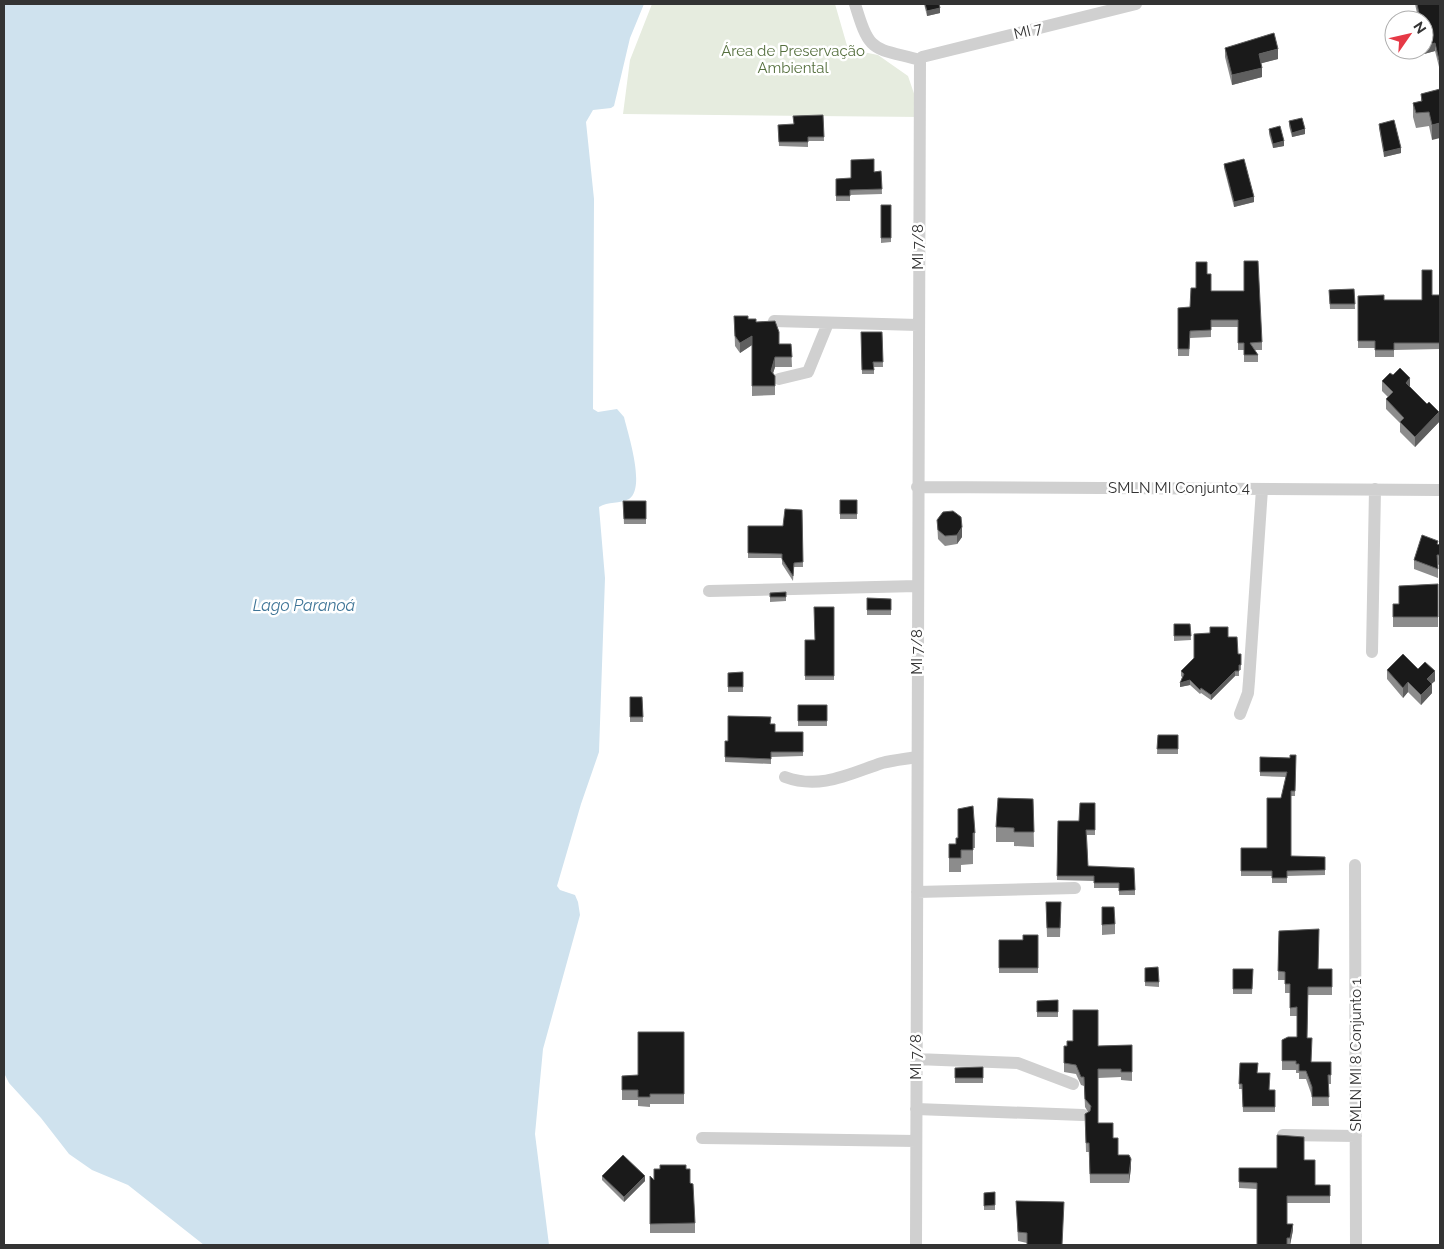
<svg xmlns="http://www.w3.org/2000/svg" width="1444" height="1249" viewBox="0 0 1444 1249" font-family="Raleway,sans-serif">
	<rect width="100%" height="100%" fill="#fff"/>
	<path fill="#e6ecdf" d="M652 4H835L848 49 878 55 908 76 922 117 623 114 630 60Z"/>
	<path fill="#cfe2ee" d="M4 4H644L630 38 614 106 611 108 593 110 586 122 594 199 593 409 598 412 617 409 624 417C628 434 646 488 629 499 620 504 608 501 599 507L605 578 599 752 581 804 557 886 560 890 575 895 578 902 580 915 543 1049 535 1134 549 1245H204L128 1185 92 1170 69 1154 41 1118 9 1083 4 1073Z"/>
	<g fill="none" stroke-linecap="round" stroke-linejoin="round">
		<path stroke="#d0d0d0" stroke-width="12" d="M855 4C870 54 872 47 920 60
			M774 321 918 325
			M779 379 808 372 828 323
			M917 487 1440 490
			M709 591 917 586
			M1372 652 1375 489
			M1240 714 1248 693 1249 681 1262 489
			M785 777C820 790 849 774 882 763 893 760 905 759 917 757
			M1355 865 1356 1245
			M917 892 1075 888
			M916 1059 1018 1063 1073 1084
			M916 1109 1083 1115
			M1283 1135 1356 1136
			M702 1138 916 1141
			M916 1245 920 60 922 57 1136 4"/>
	</g>
	<path fill="#8c8c8c" d="M924 4H939L940 13 927 16Z
		M1415 4H1440V67H1439L1435 51 1424 54 1423 50H1424V20H1418V18Z
		M1225 48 1278 59 1261 63 1262 77 1232 85 1225 57Z
		M1440 89 1432 140 1429 126 1416 128 1413 117V103L1421 101V94Z
		M823 115 824 141H808V147L779 146 778 125 794 124Z
		M1289 121 1305 134 1292 137 1289 126Z
		M1379 124 1401 153 1384 157 1379 128Z
		M1269 129 1284 146 1273 148 1269 134Z
		M1224 164 1254 202 1234 207 1224 168Z
		M881 171 882 194 850 195V201H836V179L851 178 874 172Z
		M881 205H891V242L881 243Z
		M1207 274 1211 291 1262 342V350H1255L1258 355V362H1244V350H1238V327H1211V337L1190 338 1189 356H1178V308L1190 307 1196 288Z
		M1354 289 1355 309H1330L1329 290Z
		M1432 295H1440V349L1394 350V357H1375V348H1358V296L1384 300H1422Z
		M734 316 756 322 779 344H791L792 367H775L773 373 775 376V395L752 396V345L740 353 735 346Z
		M861 332H882L883 367H874V374H862Z
		M1393 375 1410 387 1439 422 1415 447 1400 432V423L1386 409V399L1388 397 1382 391V381Z
		M840 500H857V519H840Z
		M623 501H646V524H624Z
		M802 510 803 567H794L793 581 782 564V558H748V526H783Z
		M937 520 962 537 957 544 945 546 938 539Z
		M1438 544 1440 545V564L1438 565V578L1414 569V560Z
		M1438 584V627H1393V604H1399Z
		M786 592V601L770 602V593Z
		M867 598 891 599V615H867Z
		M834 607V680H805V640H815Z
		M1174 624H1190L1191 640 1174 641Z
		M1228 637 1238 654H1241V670H1239V676H1235L1211 700 1201 693 1200 694 1190 685 1180 687 1182 677 1181 676V671Z
		M1418 669 1435 681 1432 683V693L1421 705 1408 692 1403 698 1387 679V670Z
		M743 672V692H728V673Z
		M630 697H642L643 722H630Z
		M798 705H827V726H798Z
		M770 724 775 732H803V756L771 757V764L725 762V741H728Z
		M1158 735H1178V754H1157Z
		M1296 755 1295 796H1291V856L1325 857V875L1287 876V883H1272V876H1241V848H1267L1281 798 1286 777 1260 776V757L1290 758Z
		M1033 799 1034 847 1014 846V842H996V827Z
		M1095 803V835H1087L1088 866 1135 890V895H1119V888H1094V881L1057 880 1058 821H1079Z
		M975 833V848H973V864L961 865V872H949V844H956L958 838Z
		M1046 902 1061 912 1060 937H1047Z
		M1115 924V934L1102 935V925Z
		M1279 931 1318 969H1332V995H1308L1307 1038 1311 1062H1331V1084H1328L1329 1106H1312V1096L1306 1079H1299V1073H1296V1070H1282V1040L1297 1037V1016H1290V993H1285V980H1278Z
		M1038 935V973H999V940H1023Z
		M1145 968 1159 982V987L1145 986Z
		M1233 969H1253L1252 994H1233Z
		M1058 1000V1017H1037V1001Z
		M684 1032V1104H650V1107L638 1106V1100H622V1085L638 1075Z
		M1132 1045V1081L1121 1080V1077L1098 1078V1123L1113 1138 1118 1155 1131 1168 1129 1183H1090L1089 1152H1086L1085 1114 1088 1112 1085 1107 1084 1086 1081 1085 1076 1074 1064 1072V1046H1098Z
		M1240 1063 1257 1073 1270 1090H1275V1112H1243L1242 1089H1239Z
		M983 1067V1083H955V1068Z
		M1304 1160 1315 1185H1330V1203H1287V1224L1293 1230 1290 1245H1287L1257 1189 1239 1188V1168H1277Z
		M686 1169 690 1183 695 1223V1233H650V1176L654 1180Z
		M602 1176 645 1181 624 1202 602 1180Z
		M995 1192V1210H984V1193Z
		M1016 1201 1063 1245 1027 1243 1018 1241Z"/>
	<path fill="#5f5f5f" d="M940 8V13L927 16V11Z
		M1435 43V51L1424 54V46Z
		M1278 49V59L1259 64V54Z
		M1440 59V67H1439V60Z
		M1262 68V77L1232 85V75Z
		M1440 123V138L1432 140V125Z
		M1305 129V134L1292 137V133Z
		M1284 141V146L1273 148V144Z
		M1401 148V153L1384 157V152Z
		M1254 197V202L1234 207V202Z
		M752 336V345L740 353V343Z
		M775 357V367L771 380V371Z
		M1410 378V388L1406 383Z
		M1439 412V422L1415 447V437Z
		M962 527V537L957 544V535Z
		M1235 671V676L1211 700V695Z
		M1435 671V681L1427 688V679Z
		M1190 680V685L1180 687V683Z
		M1408 682V692L1403 698V688Z
		M1432 684V693L1421 705V695Z
		M1131 1159V1168L1129 1183V1174Z
		M645 1176V1181L624 1202V1197Z
		M1293 1224V1230L1290 1245V1238Z"/>
	<path fill="#1a1a1a" stroke="#5f5f5f" d="M925 4H939L940 8 927 11Z
		M1417 4H1440V59L1439 60 1435 43 1424 46V20H1418V18H1420Z
		M1274 33 1278 49 1259 54 1262 68 1232 75 1225 48Z
		M1440 89V123L1432 125 1429 112 1416 113 1413 103 1422 101 1421 94Z
		M823 115 824 137H808V142H779L778 125 794 124 793 116Z
		M1302 118 1305 129 1292 133 1289 121Z
		M1394 120 1401 148 1384 152 1379 124Z
		M1280 126 1284 141 1273 144 1269 129Z
		M874 159V172L881 171 882 189 850 190V196H836V179L851 178V160Z
		M1244 159 1254 197 1234 202 1224 164Z
		M881 205H891V238H881Z
		M1244 261H1258L1262 342 1250 343 1258 355H1244V343H1238V320H1211V330L1190 331 1189 349H1178V308L1190 307 1191 288H1196V262H1207V274H1211V291H1244Z
		M1422 270H1432V295H1440V343H1394V350H1375V341H1358V296L1384 295V300H1422Z
		M1354 289 1355 304H1330L1329 290Z
		M734 316H748V319H756V322L775 321 779 332V344H791L792 357H775L771 371 775 376V386H752V336L740 343 735 336Z
		M861 332H882L883 362H873L874 370H862Z
		M1400 368 1410 378 1406 383 1427 404 1429 402 1439 412 1415 437 1400 422 1404 418 1386 399 1393 392 1382 381 1390 373 1393 375Z
		M840 500H857V514H840Z
		M623 501H646V519H624Z
		M785 509 802 510 803 562 794 563 793 576 782 559V554L748 553V526H783Z
		M953 511 961 517 962 527 957 535 945 536 938 530 937 520 943 512Z
		M1422 535 1438 541 1437 544 1440 545V555H1437L1438 569 1414 560Z
		M1438 584V617H1393V604H1399V586Z
		M786 592V597H770V593Z
		M867 598 891 599V610H867Z
		M814 607H834V676H805V640H815Z
		M1174 624H1190L1191 636H1174Z
		M1210 627H1228V637H1237L1238 654H1241V665H1239V671H1235L1211 695 1201 688 1200 690 1190 680 1180 683 1184 674 1181 671 1194 658V634L1210 633Z
		M1403 654 1418 669 1425 662 1435 671 1427 679 1432 684 1421 695 1408 682 1403 688 1387 670Z
		M743 672V687H728V673Z
		M630 697H642L643 717H630Z
		M798 705H827V721H798Z
		M728 716 771 717 770 724H775V732H803V752H771V759L725 757V741H728Z
		M1158 735H1178V749H1157Z
		M1290 755H1296L1295 791H1291V856L1325 857V870L1287 871V878H1272V871H1241V848H1267V798H1281L1287 772H1260V757L1290 758Z
		M998 798 1033 799 1034 832H1014V828L996 827Z
		M1080 803H1095V830H1086L1088 866 1134 868 1135 890 1119 891V883H1094V876H1057L1058 821H1079Z
		M973 806 975 833H973V850H961V858H949V844H956V838H958V809Z
		M1046 902H1061L1060 928H1047Z
		M1102 907H1114L1115 924 1102 925Z
		M1319 929 1318 969H1332V987H1308L1307 1038H1312L1311 1062H1331V1075H1328L1329 1097H1312V1087L1306 1071H1299V1064H1296V1061H1282V1040L1288 1037H1297V1007L1290 1008V984H1285V972L1278 971 1279 931Z
		M1023 935H1038V968H999V940H1023Z
		M1158 967 1159 982H1145V968Z
		M1233 969H1253L1252 989H1233Z
		M1058 1000V1012H1037V1001Z
		M1073 1010H1098V1046L1132 1045V1072H1121V1069H1098V1123H1113V1138H1118V1155H1129L1131 1159 1129 1174H1090L1089 1143H1086L1085 1114 1090 1111 1091 1106 1085 1099 1084 1077H1081L1076 1065 1064 1063V1046H1067V1041H1073Z
		M638 1032H684V1094H650V1097H638V1090H622V1076L638 1075Z
		M1240 1063H1258L1257 1073H1270L1269 1090H1275V1107H1243L1242 1084H1239Z
		M983 1067V1078H955V1068Z
		M1277 1135 1304 1137V1160H1315V1185H1330V1196H1287V1224H1293L1290 1238H1287V1245H1257V1183L1239 1182V1168H1277Z
		M623 1155 645 1176 624 1197 602 1176Z
		M660 1165H686V1169H690V1183L693 1184 695 1223 650 1224V1176L654 1180V1169H660Z
		M995 1192V1205L984 1206V1193Z
		M1016 1201 1064 1202 1062 1245H1027V1233L1018 1232Z"/>
	<g text-anchor="middle" stroke-width="5" stroke-linejoin="round" paint-order="stroke">
		<g font-size="15" fill="#333" stroke="#fff">
			<text transform="translate(1028 31) rotate(-14)" y="5">MI 7</text>
			<text transform="translate(918 247) rotate(-90)" y="5">MI 7/8</text>
			<text x="1179" y="493">SMLN MI Conjunto 4</text>
			<text transform="translate(917 652) rotate(-90)" y="5">MI 7/8</text>
			<text transform="translate(1356 1055) rotate(-90)" y="5">SMLN MI 8 Conjunto 1</text>
			<text transform="translate(916 1057) rotate(-90)" y="5">MI 7/8</text>
		</g>
		<g font-size="15" fill="#56703f" stroke="#fff">
			<text x="793" y="56">Área de Preservação<tspan x="793" dy="17">Ambiental</tspan></text>
		</g>
		<g font-size="16" font-style="italic" fill="#3f7597" stroke="#fff">
			<text x="304" y="611">Lago Paranoá</text>
		</g>
	</g>
	<rect width="1444" height="1249" fill="none" stroke="#333333" stroke-width="10"/>
	<g transform="translate(1409 35) rotate(56)"><circle r="24" fill="#ffffff" stroke="#adadad"/>
	<path d="M0-4L9 19L0 12L-9 19Z" fill="#e63946"/>
	<text y="-8" font-size="14" font-weight="bold" text-anchor="middle" fill="#333333">N</text>
	</g>
</svg>
